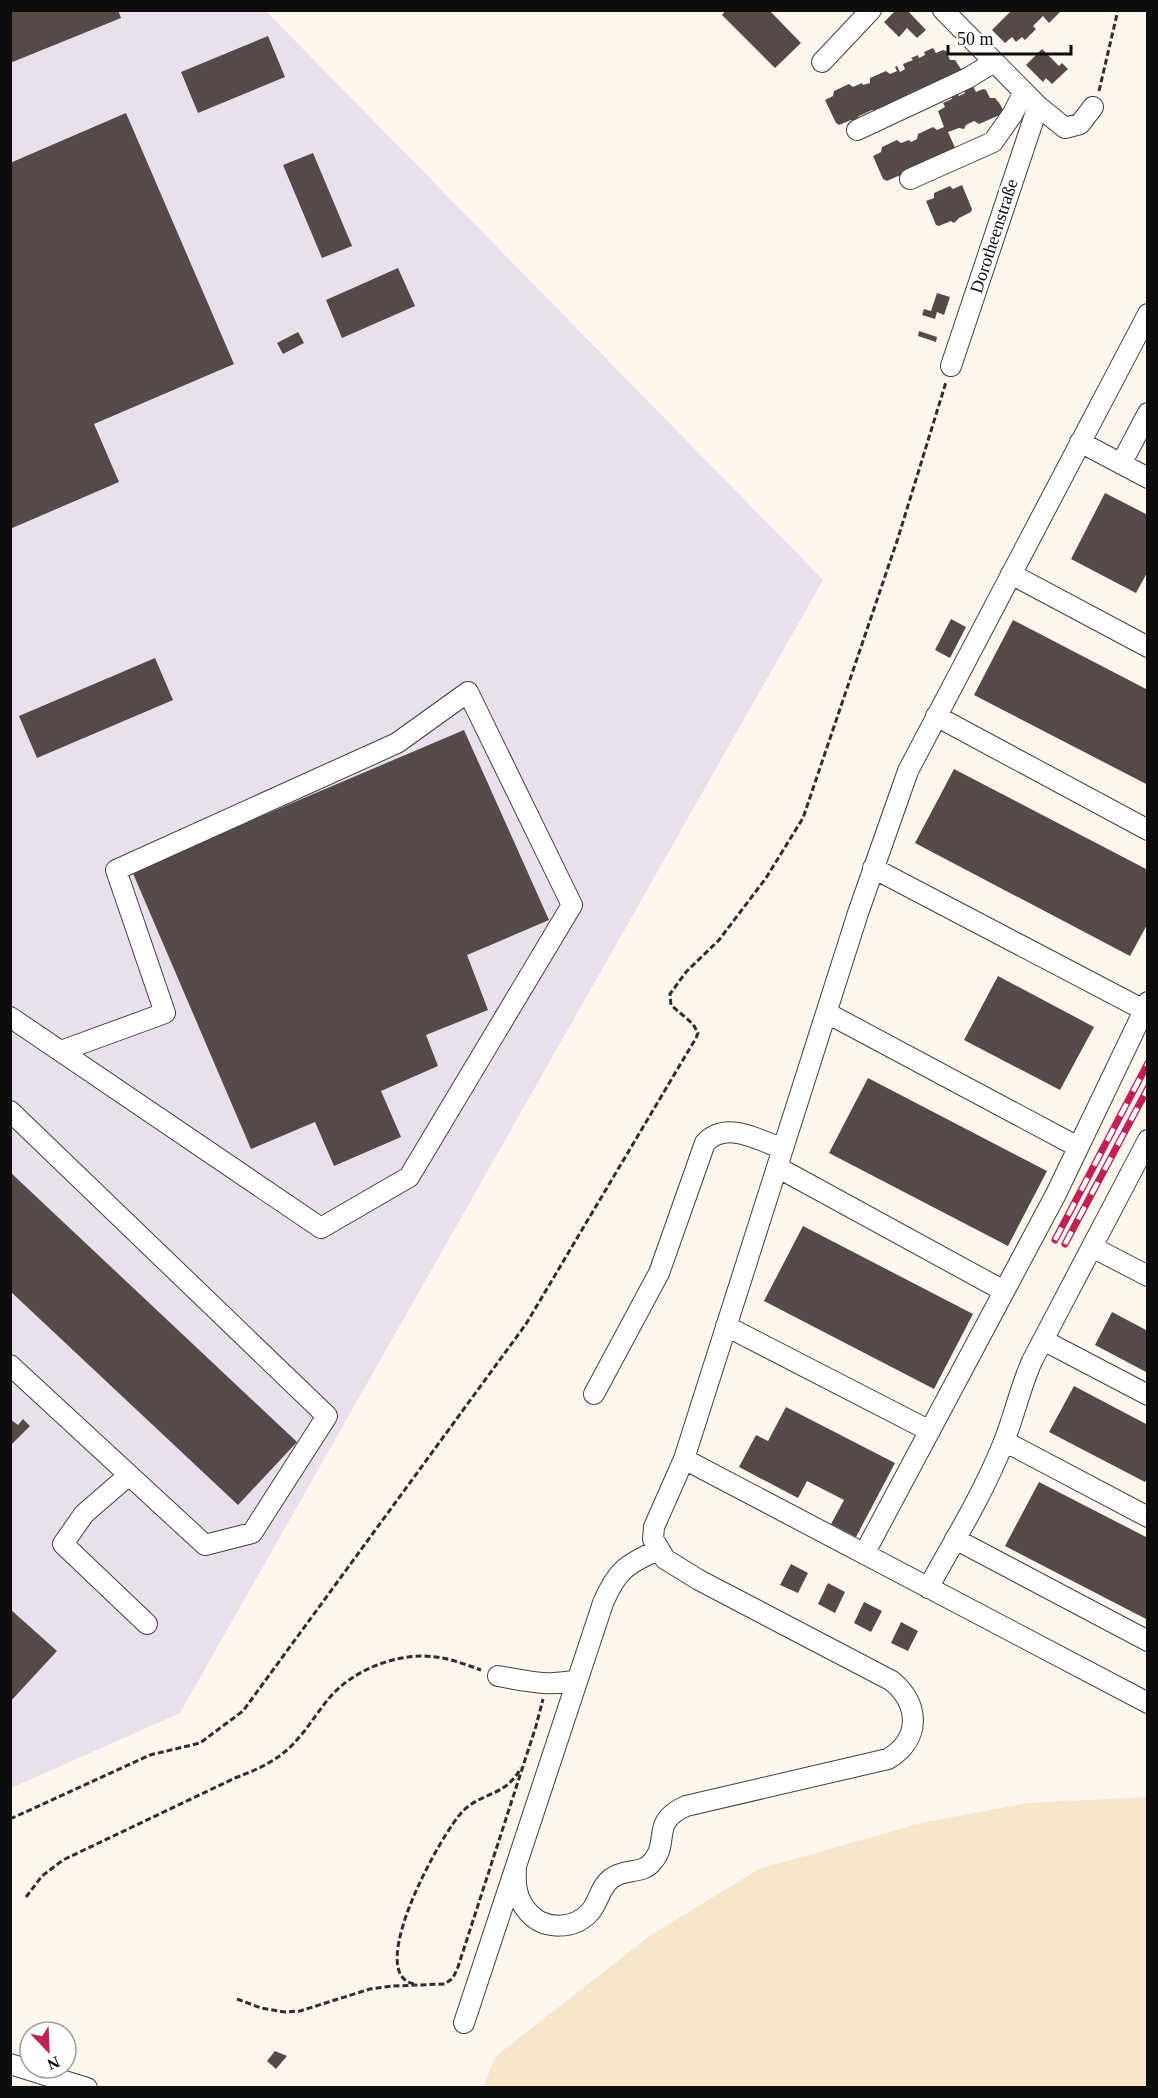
<svg xmlns="http://www.w3.org/2000/svg" width="1158" height="2098" viewBox="0 0 1158 2098" font-family="'Times New Roman',serif">
	<rect width="100%" height="100%" fill="#fff6ed"/>
	<path fill="#e8e1ec" d="M11 11H266L823 580 180 1713 11 1788Z"/>
	<path fill="#f6e6cc" d="M1147 1797V2087H483L496 2056 651 1935 759 1869 921 1823 1028 1803Z"/>
	<path fill="#564a49" d="M10 10H118L121 18 10 63Z
		M726 10H769L801 43 775 68 722 15Z
		M896 10H907L926 30 917 38 907 28 899 37 884 22Z
		M1012 10H1059L1060 12 1049 23 1043 16 1033 26 1036 29 1025 40 1022 37 1016 42 1012 37 1005 43 992 30Z
		M268 36 285 77 198 113 181 72Z
		M933 48 936 53 943 50 946 51 950 60H955L963 72 926 86 924 91 919 89 908 94 907 97 875 111 872 110 859 116 854 121 851 120 839 125 836 123 825 100 833 96 834 91 849 84 853 87 862 83 863 85 870 83V78L886 71 890 74 897 71 895 67 897 66 900 72 905 69 903 64 913 60 911 58 918 55 919 58 925 55 924 52Z
		M1042 49 1059 66 1062 63 1068 69 1052 84 1046 78 1043 82 1026 65Z
		M973 86 976 92 983 89 986 90 990 98H995L1000 104 1003 110 1002 114 979 124 974 121 966 125 964 129 959 128 948 132 956 150 901 177 898 176 887 181 883 179 873 156 881 152 882 147 897 140 901 143 909 140 911 142 917 139 918 134 933 127 937 130 944 127 938 111 945 107 943 103 952 99 951 96 957 93 959 96 965 93 964 91Z
		M126 113 234 364 94 424 119 482 10 529V163Z
		M313 153 352 246 322 258 283 165Z
		M962 185 972 209 971 212 959 218 954 223 951 221 939 226 936 225 926 201 934 198V193L950 186 953 189Z
		M398 268 415 306 342 338 326 300Z
		M937 293 950 297 944 315 937 312 935 319 922 315 924 309 931 311Z
		M919 331 937 337 936 342 918 336Z
		M298 332 304 343 283 354 277 343Z
		M1105 493 1148 515V571L1136 593 1071 559Z
		M951 619 966 627 950 658 935 650Z
		M1013 620 1148 690V785L974 695Z
		M155 658 173 700 37 758 19 716Z
		M464 730 549 920 467 955 488 1010 426 1035 438 1066 381 1091 401 1137 334 1166 315 1122 251 1149 132 871Z
		M954 769 1148 870V923L1130 956 915 843Z
		M998 976 1094 1027 1060 1090 964 1040Z
		M868 1078 1047 1171 1008 1246 829 1153Z
		M10 1172 297 1442 238 1505 10 1291Z
		M803 1226 973 1314 934 1389 764 1301Z
		M1112 1312 1148 1331V1373L1095 1345Z
		M1074 1386 1148 1425V1477L1145 1482 1049 1432Z
		M786 1407 895 1463 856 1537 831 1524 844 1500 807 1481 798 1498 739 1467 756 1435 768 1441Z
		M10 1419 18 1425 23 1419 30 1426 10 1446Z
		M1039 1482 1148 1538V1620L1005 1546Z
		M791 1564 808 1573 798 1593 780 1585Z
		M828 1583 845 1592 835 1613 818 1604Z
		M864 1602 882 1611 871 1632 854 1623Z
		M10 1609 57 1651 10 1702Z
		M901 1622 918 1631 908 1651 891 1643Z
		M275 2051 287 2056 276 2069 267 2061Z"/>
	<g fill="none" stroke-linecap="round" stroke-linejoin="round">
		<defs>
			<path id="minor" d="M943 10 1038 106 1065 128 1080 124 1093 107
				M822 62 871 10
				M857 130 968 78 994 62
				M910 179 993 142 1012 115 1024 92
				M951 366 1038 106
				M1080 442 1148 478
				M1121 464 1148 413
				M1011 574 1148 647
				M936 716 1148 830
				M873 868 1144 1010
				M827 1013 1078 1147
				M10 1017 321 1228 409 1177 572 905 468 692 397 743 116 870 165 1013 61 1051
				M10 1111 327 1416 252 1533 205 1545 10 1365
				M777 1167 1004 1291
				M1092 1247 1148 1276
				M726 1326 930 1431
				M1043 1340 1148 1395
				M594 1394 659 1273 705 1143C726 1120 759 1140 783 1149
				M1004 1441 1148 1517
				M684 1459 1148 1703
				M129 1475 84 1514 63 1544 147 1624
				M955 1539 1148 1641
				M864 1554 1056 1194 1148 1002
				M928 1588C954 1541 983 1494 1003 1444 1014 1417 1020 1388 1032 1361L1148 1140
				M498 1676C527 1681 549 1687 577 1680
				M516 1866C515 1885 516 1899 529 1913 544 1930 574 1930 590 1912 599 1902 600 1886 612 1878 625 1868 643 1875 653 1861 670 1841 650 1822 686 1806L888 1759C921 1739 920 1705 892 1681L699 1580 665 1559 653 1539 654 1527 684 1459 858 913 908 771 1148 314
				M464 2023 603 1603C617 1570 627 1564 658 1550
				M10 2064 87 2088"/>
		</defs>
		<use href="#minor" stroke="#404040" stroke-width="22"/>
		<path stroke="#2f2f2f" stroke-width="3" stroke-dasharray="6 3" stroke-linecap="butt" d="M1099 91 1118 10
			M10 1819 150 1755 200 1743 243 1711 526 1324 696 1038 698 1033 693 1024 671 1005 670 994 686 972 719 940 766 878 803 818 898 538 946 382
			M26 1897 42 1876 63 1860 235 1778C254 1771 272 1763 287 1750 305 1734 316 1713 331 1696 356 1668 400 1652 436 1657 452 1659 467 1665 481 1670
			M414 1984C363 1974 442 1832 463 1811 482 1792 505 1797 521 1768
			M237 1999 261 2008 285 2012 300 2011 370 1989 393 1986 445 1984 453 1978 458 1967 536 1726 543 1699"/>
		<use href="#minor" stroke="#fff" stroke-width="20"/>
		<defs>
			<path id="rail" d="M1055 1240 1148 1063
				M1065 1244 1148 1088"/>
		</defs>
		<use href="#rail" stroke="#c12056" stroke-width="7"/>
		<use href="#rail" stroke="#fff" stroke-width="4.5" stroke-dasharray="14" stroke-linecap="butt"/>
	</g>
	<g text-anchor="middle" stroke-width="6" stroke-linejoin="round" paint-order="stroke">
		<g font-size="18" fill="#0d0d0d" stroke="#fff">
			<text transform="translate(994 236) rotate(-72)" y="6">Dorotheenstraße</text>
		</g>
	</g>
	<rect width="1158" height="2098" fill="none" stroke="#0d0d0d" stroke-width="24"/>
	<g transform="translate(48 2050) rotate(157)"><circle r="28" fill="#ffffff" stroke="#9e9e9e" stroke-width="1.5"/>
	<path d="M0-4.5L10 22L0 15L-10 22Z" fill="#c12056"/>
	<text y="-9" font-size="16" font-weight="bold" text-anchor="middle" fill="#0d0d0d">N</text>
	</g>
	<path d="M948 45v9h123v-9" fill="none" stroke="#0d0d0d" stroke-width="3"/>
	<text x="957" y="45" font-size="18" fill="#0d0d0d" stroke="#ffffff" stroke-width="4.5" paint-order="stroke">50 m</text>
</svg>
